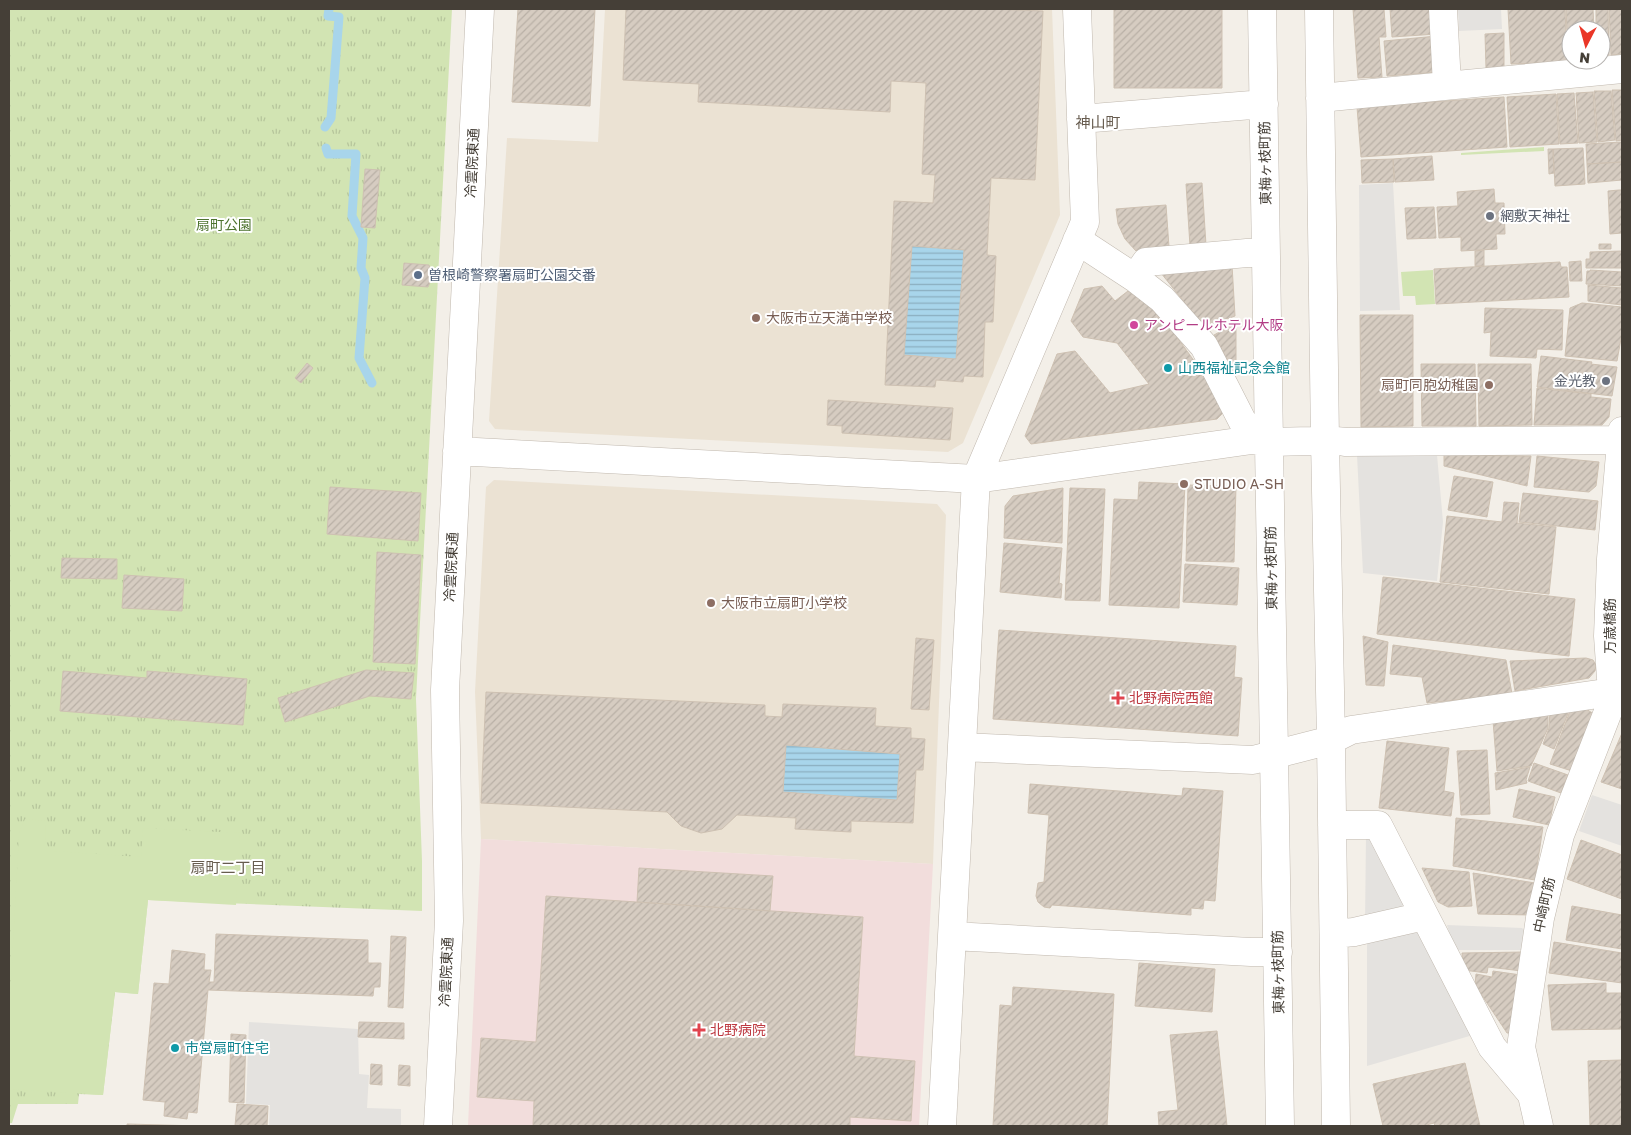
<svg xmlns="http://www.w3.org/2000/svg" width="1631" height="1135" viewBox="0 0 1631 1135" font-family="'Golos Text','Noto Sans JP',sans-serif">
	<defs>
		<pattern id="grass-tufts" width="24" height="20" patternUnits="userSpaceOnUse" patternTransform="scale(1.25)"><rect width="24" height="20" fill="#d2e4b3"/><path d="M3 7l-1-3M5 7V3M7 7l1-3M15 17l-1-3M17 17v-4M19 17l1-3" fill="none" stroke="#b6c59b"/></pattern>
		<pattern id="water-rules" width="6" height="5" patternUnits="userSpaceOnUse" patternTransform="scale(1.25)"><rect width="6" height="5" fill="#a8d5eb"/><path d="M0 2.5h6" fill="none" stroke="#8baebf"/></pattern>
		<pattern id="building-hatch" width="6" height="6" patternUnits="userSpaceOnUse" patternTransform="scale(1.25)"><rect width="6" height="6" fill="#d6ccc1"/><path d="M-1 1l2-2M0 6l6-6M5 7l2-2" fill="none" stroke="#b9b0a6"/></pattern>
	</defs>
	<rect width="100%" height="100%" fill="#f3efe8"/>
	<path fill="#ebe2d3" d="M605 9H1052L1060 215 963 443 948 452 495 429 489 421 507 138 598 142Z
		M494 480 937 504 946 515 933 864 481 839 475 692 486 487Z"/>
	<path fill="#f2dddc" d="M481 839 933 864 919 1126H468Z"/>
	<path fill="url(#grass-tufts)" d="M9 9H452L416 699 422 861V911L148 900 138 994 115 992 103 1095 79 1094 78 1104H18L12 1123H9Z"/>
	<path fill="#d2e4b3" d="M1544 147V151L1461 155V153Z
		M1433 270 1435 304 1416 305 1415 296H1403L1401 272Z
		M25 819 46 821 45 847H53V851L141 857 143 828 240 833 236 905 148 900 138 994 115 992 103 1095 9 1089V1020L19 833Z"/>
	<path fill="#e4e2df" d="M1458 9H1501L1502 29 1459 31Z
		M1393 183 1400 310 1360 311 1359 185Z
		M1357 455H1437L1443 522 1437 581 1363 573Z
		M1592 795 1622 805V846L1579 831Z
		M1366 834H1376L1410 906 1365 925Z
		M1423 925 1473 1035 1367 1066V936Z
		M1447 925 1522 928 1526 932 1525 950H1454Z
		M249 1022 358 1029 359 1074 369 1075 367 1108 401 1109V1126H269L270 1105 246 1104Z"/>
	<path fill="url(#water-rules)" d="M912 246 964 250 956 359 904 355Z
		M786 745 900 754 897 800 783 792Z"/>
	<g fill="none" stroke-linecap="round" stroke-linejoin="round">
		<path stroke="#a8d5eb" stroke-width="9" d="M325 127 331 118 339 17 328 16 329 9
			M326 148 328 154H356L352 216 363 238 361 268 365 278 359 358 372 383"/>
	</g>
	<path fill="url(#building-hatch)" stroke="#cec1b2" fill-rule="evenodd" d="M518 9H595L590 106 512 102Z
		M626 9H991L1043 11 1035 180 991 178 987 255 996 256 993 322H985L983 377 964 376 963 382 936 380 935 387 885 385 894 201 933 203 935 175 922 174 926 83 891 81 890 112 698 102 699 84 623 80ZM912 246 964 250 956 359 904 355Z
		M1114 9H1222V88H1114Z
		M1353 9H1384L1386 37H1379L1382 77 1358 78Z
		M1390 9H1435L1437 34 1392 37Z
		M1508 9H1565L1567 62 1511 64Z
		M1566 9H1593L1594 30H1571V57H1568Z
		M1596 9H1608L1609 55H1601V30H1596Z
		M1609 9H1622V54L1611 55Z
		M1504 33V68H1486L1485 34Z
		M1437 36 1440 72 1387 76 1384 41Z
		M1612 90H1622V140L1616 141Z
		M1594 91H1611L1615 140 1598 142Z
		M1593 92 1597 142 1579 143 1576 93Z
		M1574 93 1578 143 1560 144 1557 94Z
		M1556 94 1559 144 1510 147 1507 97Z
		M1504 97 1507 147 1361 157 1357 107Z
		M1622 142V162L1587 164 1586 144Z
		M1583 148 1585 184 1555 186 1553 149Z
		M1548 149H1553L1554 173 1549 174Z
		M1432 156 1434 180 1395 182 1393 159Z
		M1393 159 1394 182 1362 183 1361 160Z
		M1622 162V180L1588 183 1587 164Z
		M365 169 380 170 375 228 361 227Z
		M1202 183 1206 245 1190 246 1186 184Z
		M1494 189 1495 203H1504L1505 234H1496L1497 249 1461 251V237L1439 238 1437 207 1458 206 1457 192Z
		M1619 190H1622V233L1610 234 1608 191Z
		M1166 205 1169 247 1136 251 1125 239 1118 224 1116 209Z
		M1434 207 1436 238 1407 239 1405 208Z
		M1599 244H1611V249H1599Z
		M1484 250V266H1475V251Z
		M1622 251V268H1586V259H1590V252Z
		M1581 261 1582 281H1570L1569 262Z
		M1560 262 1561 267H1567L1569 297 1436 304 1434 269Z
		M404 263 429 265 433 276 428 287 402 285Z
		M1232 265 1235 316 1204 327 1161 273Z
		M1590 270 1622 272V286L1586 284 1587 271H1590Z
		M1588 285 1622 288V305L1588 301Z
		M1102 286 1115 301 1128 291 1156 308 1210 383 1224 412 1217 419 1031 444 1025 436 1057 354 1075 351 1110 393 1149 384 1117 343 1083 337 1071 321 1084 289Z
		M1582 303 1622 307V333L1617 361 1565 356 1570 308Z
		M1485 308 1563 310 1562 350 1537 349 1536 358 1490 356 1491 332 1484 333Z
		M1360 315H1413V426L1361 427Z
		M1236 323V376L1214 335Z
		M1541 356 1592 362 1591 364 1617 367 1612 396 1537 387Z
		M307 363 313 368 301 383 295 378Z
		M1421 364H1475L1476 426H1422Z
		M1478 364H1531L1532 425 1479 426Z
		M1537 388 1591 394V397L1611 399 1609 417 1602 425H1534Z
		M828 400 953 408 950 440 842 433V426L827 425Z
		M1444 455 1531 456 1527 486 1444 466Z
		M1537 456 1599 462 1596 486 1589 492 1534 487Z
		M1454 476 1493 482 1487 517 1448 510Z
		M1139 482 1185 484 1179 608 1109 605 1114 499 1138 500Z
		M1188 485 1236 486 1234 562 1186 561Z
		M330 487 421 493 418 541 327 534Z
		M1063 488 1062 543 1004 538 1005 506 1013 496Z
		M1070 488 1105 489 1100 601 1065 600Z
		M1523 493 1598 501 1595 530 1519 522Z
		M1504 502 1519 503 1517 523 1556 527 1549 594 1440 582 1447 516 1502 522Z
		M1004 543 1062 548 1059 583 1062 584 1061 598 1000 592Z
		M377 552 421 555 415 664 373 662Z
		M62 558 117 559V579L61 578Z
		M1185 564 1239 568 1237 605 1183 602Z
		M124 575 184 579 182 611 122 608Z
		M1383 577 1575 599 1569 656 1377 634Z
		M999 630 1236 646 1234 677 1242 678 1238 736 993 719Z
		M1363 636 1388 642 1384 686 1366 685Z
		M916 638 934 640 929 710 911 709Z
		M1393 645 1506 660 1512 694 1427 703 1422 677 1390 674Z
		M1586 658 1593 660 1596 665 1595 671 1589 678 1515 691 1510 661Z
		M366 670 414 673 411 699 370 696 285 722 278 698Z
		M63 671 147 678V671L247 679 243 725 60 711Z
		M486 692 765 705V716L782 717 783 704 876 708 875 726 911 728V738L925 739 923 770H916L913 823 851 821V832L795 829 796 818 737 815 722 829 701 833 681 826 667 812 481 803ZM786 745 900 754 897 800 783 792Z
		M1586 709 1594 714 1572 771 1550 764 1570 711Z
		M1550 711H1569L1554 749 1543 744 1549 728Z
		M1548 712V728L1531 766 1497 771 1493 721Z
		M1622 733V789L1601 782Z
		M1387 741 1449 748 1444 791 1454 793 1451 816 1379 808Z
		M1487 750 1490 814 1461 815 1457 751Z
		M1534 763 1568 775 1561 793 1528 781Z
		M1530 767 1526 780 1527 783 1496 790 1495 773Z
		M1030 784 1182 796 1183 788 1223 791 1215 901 1204 900 1203 909 1191 908V915L1052 905 1050 908 1044 907 1038 902 1036 896 1038 883 1044 882 1049 815 1028 813Z
		M1519 789 1555 797 1549 825 1513 817Z
		M1456 818 1543 827 1535 880 1453 866Z
		M1581 840 1622 855V899L1567 879Z
		M639 868 773 876 770 911 637 902Z
		M1422 868 1469 872 1472 906 1448 907 1438 902Z
		M1473 873 1535 883 1531 915 1478 914Z
		M546 896 863 917 854 1056 915 1061 911 1121 850 1117V1126H533L534 1101 477 1097 481 1038 536 1042Z
		M1572 906 1622 915V949L1566 940Z
		M216 934 368 940V963H381L380 987H374L373 996 208 990 197 1113 188 1112 187 1119 164 1116 165 1102 143 1100 154 983 169 984 172 950 205 954 204 970H211L209 982H214Z
		M391 936 406 937 403 1008 388 1007Z
		M1554 942 1622 953V983L1549 973Z
		M1524 952 1522 971 1488 967 1487 973 1463 970 1462 953Z
		M1139 963 1215 969 1212 1012 1135 1006Z
		M1493 971 1521 975 1512 1033H1507L1475 985 1476 974 1492 977Z
		M1606 983V993H1622V1029L1552 1030 1548 985Z
		M1013 987 1114 994 1107 1126H993L1000 1005 1012 1006Z
		M359 1022 404 1023V1039L358 1037Z
		M1217 1031 1227 1126H1159L1158 1112 1178 1110 1170 1035Z
		M231 1034 246 1035 244 1103 229 1102Z
		M1622 1060V1126H1590L1588 1061Z
		M1465 1063 1480 1126H1435L1434 1123 1423 1126H1383L1373 1084Z
		M371 1064 382 1065V1085L370 1084Z
		M399 1065 410 1066V1086L398 1085Z
		M237 1104 268 1106 267 1126H235Z
		M127 1124 200 1126H127Z"/>
	<g fill="none" stroke-linecap="round" stroke-linejoin="round">
		<defs>
			<path id="minor" d="M1262 9 1280 1126
				M1319 9 1325 440 1331 740 1336 1126
				M1443 9 1447 85
				M1320 98 1622 69
				M1081 119 1264 104
				M1077 240 1135 278 1162 299 1204 346 1252 440
				M1135 278 1146 262 1247 253H1265
				M457 451 976 479 1252 440C1283 445 1315 438 1346 442L1622 440
				M962 747 1253 760 1331 740 1351 730 1612 692 1622 695
				M1332 825H1378L1492 1047 1529 1091
				M1334 934 1354 932 1424 916
				M952 936 1251 952H1278
				M438 1126 449 921 445 690 480 9
				M942 1126 976 479 1085 222 1077 9
				M1539 1126 1521 1047 1540 918 1560 835 1609 709 1612 692 1608 636 1611 559 1622 431"/>
		</defs>
		<use href="#minor" stroke="#c0b8ae" stroke-width="29"/>
		<use href="#minor" stroke="#fff" stroke-width="28"/>
	</g>
	<g fill="#6b7280" stroke="#fff" stroke-width="2">
		<circle cx="1490" cy="216" r="5"/>
		<circle cx="1606" cy="381" r="5"/>
	</g>
	<circle fill="#5c6f8a" stroke="#fff" stroke-width="2" cx="418" cy="275" r="5"/>
	<g fill="#8d6e63" stroke="#fff" stroke-width="2">
		<circle cx="756" cy="318" r="5"/>
		<circle cx="1489" cy="385" r="5"/>
		<circle cx="1184" cy="484" r="5"/>
		<circle cx="711" cy="603" r="5"/>
	</g>
	<circle fill="#d1479c" stroke="#fff" stroke-width="2" cx="1134" cy="325" r="5"/>
	<g fill="#0f9aa8" stroke="#fff" stroke-width="2">
		<circle cx="1168" cy="368" r="5"/>
		<circle cx="175" cy="1048" r="5"/>
	</g>
	<g fill="#e0444e" stroke="#fff" stroke-width="2">
		<path d="M1115.5 690.5h5v5h5v5h-5v5h-5v-5h-5v-5h5z"/>
		<path d="M696.5 1022.5h5v5h5v5h-5v5h-5v-5h-5v-5h5z"/>
	</g>
	<g text-anchor="middle" stroke-width="4" stroke-linejoin="round" paint-order="stroke">
		<g font-size="14" fill="#453f37" stroke="#fff">
			<text transform="translate(472 163) rotate(-87)" y="5">冷雲院東通</text>
			<text transform="translate(1265 163) rotate(-91)" y="5">東梅ヶ枝町筋</text>
			<text transform="translate(451 567) rotate(-87)" y="5">冷雲院東通</text>
			<text transform="translate(1271 568) rotate(-91)" y="5">東梅ヶ枝町筋</text>
			<text transform="translate(1610 626) rotate(-90)" y="5">万歳橋筋</text>
			<text transform="translate(1544 905) rotate(-78)" y="5">中崎町筋</text>
			<text transform="translate(446 972) rotate(-87)" y="5">冷雲院東通</text>
			<text transform="translate(1278 972) rotate(-91)" y="5">東梅ヶ枝町筋</text>
		</g>
		<g font-size="14" fill="#5b616d" stroke="#fff" text-anchor="start">
			<text x="1500" y="221">網敷天神社</text>
			<text x="1596" y="386" text-anchor="end">金光教</text>
		</g>
		<g font-size="14" fill="#4d732e" stroke="#fff">
			<text x="224" y="230">扇町公園</text>
		</g>
		<g font-size="14" fill="#4e5e75" stroke="#fff" text-anchor="start">
			<text x="428" y="280">曽根崎警察署扇町公園交番</text>
		</g>
		<g font-size="14" fill="#785e54" stroke="#fff" text-anchor="start">
			<text x="766" y="323">大阪市立天満中学校</text>
			<text x="1479" y="390" text-anchor="end">扇町同胞幼稚園</text>
			<text x="1194" y="489">STUDIO A-SH</text>
			<text x="721" y="608">大阪市立扇町小学校</text>
		</g>
		<g font-size="14" fill="#b23c85" stroke="#fff" text-anchor="start">
			<text x="1144" y="330">アンピールホテル大阪</text>
		</g>
		<g font-size="14" fill="#0d838f" stroke="#fff" text-anchor="start">
			<text x="1178" y="373">山西福祉記念会館</text>
			<text x="185" y="1053">市営扇町住宅</text>
		</g>
		<g font-size="14" fill="#be3a42" stroke="#fff" text-anchor="start">
			<text x="1129" y="703">北野病院西館</text>
			<text x="710" y="1035">北野病院</text>
		</g>
		<g font-size="15" fill="#675c4f" stroke="#fff">
			<text x="1098" y="128">神山町</text>
			<text x="228" y="873">扇町二丁目</text>
		</g>
	</g>
	<rect width="1631" height="1135" fill="none" stroke="#453f37" stroke-width="20"/>
	<g transform="translate(1586 45) rotate(186)"><circle r="24" fill="#ffffff" stroke="#b5b2af"/>
	<path d="M0-4L9 19L0 12L-9 19Z" fill="#ea3627"/>
	<text y="-8" font-size="14" font-weight="bold" text-anchor="middle" fill="#453f37">N</text>
	</g>
</svg>
